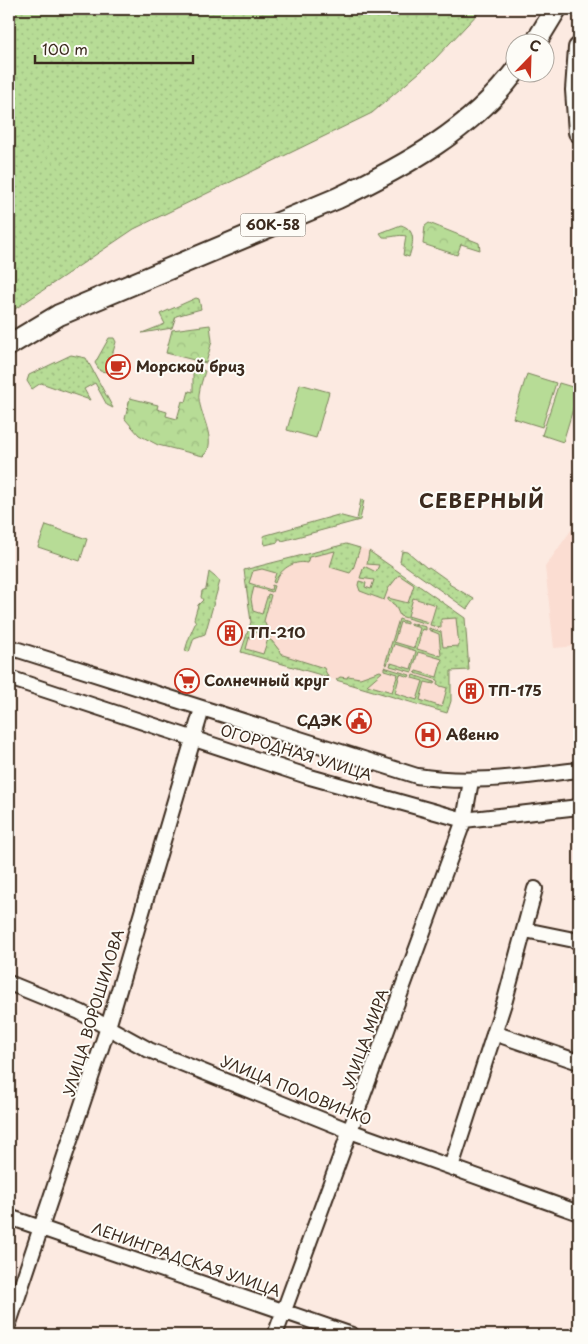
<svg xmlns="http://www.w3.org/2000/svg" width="588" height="1344" viewBox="0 0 588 1344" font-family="'Playpen Sans',sans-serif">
	<defs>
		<pattern id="grass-dots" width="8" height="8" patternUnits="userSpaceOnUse" patternTransform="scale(1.25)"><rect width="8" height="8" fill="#b7dc96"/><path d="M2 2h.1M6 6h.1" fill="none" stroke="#9ebd81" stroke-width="1.8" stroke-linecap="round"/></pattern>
		<pattern id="forest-crowns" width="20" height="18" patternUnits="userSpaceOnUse" patternTransform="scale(1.25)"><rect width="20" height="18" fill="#b7dc96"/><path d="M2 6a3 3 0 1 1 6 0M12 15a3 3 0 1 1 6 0" fill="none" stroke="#9ebd81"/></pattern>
	</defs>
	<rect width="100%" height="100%" fill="#fceae1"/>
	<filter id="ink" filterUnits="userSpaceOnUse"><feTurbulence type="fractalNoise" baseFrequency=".02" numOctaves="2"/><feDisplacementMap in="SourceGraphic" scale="10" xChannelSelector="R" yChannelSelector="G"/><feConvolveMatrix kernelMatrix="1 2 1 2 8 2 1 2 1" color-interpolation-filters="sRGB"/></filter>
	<g filter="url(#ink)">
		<path fill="#fbddd2" d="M579 519V646L554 648 545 567Z
			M346 544 370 551 465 618 469 670 451 671V701L447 713 241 652 251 622 244 570Z"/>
		<path fill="url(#grass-dots)" stroke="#79835a" d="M9 9H482L434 60 372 113 134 229 9 313Z
			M196 298 199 299 201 309 176 316 172 328 142 333 165 324 160 314Z
			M109 338H114L116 342 107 372 100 371 95 363Z
			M71 355 86 358 113 408 107 405 95 383 84 389 90 400 41 383 32 389 27 381 29 375Z
			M361 499 364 500 360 520 282 541 281 539H278V542L265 545 263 536 338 515 357 520Z
			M346 544 360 548 353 569 350 573 330 567 335 551 309 557 307 563C293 560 279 570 275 583L273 582 276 573 262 569 253 571 249 583 271 590 272 585 274 586 272 592 254 587 251 599 253 611 262 614 268 594 271 595 264 621 271 637 251 631 246 649 263 654 268 639 272 641 283 655 324 668 328 677 241 652 251 622 244 570Z
			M369 551 465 618 469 670 451 671V701L447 713 336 680 340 677 347 678 348 676 360 678 380 671 382 672 367 685 392 692 398 674 384 670V667L410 675 409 677 400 674 395 693 417 700 423 681 412 678 413 675 435 682 434 684 425 682 420 700 442 707 447 688 437 685 438 680 415 673 416 671 437 677 442 659 418 652 412 672 390 666 391 663 411 669 416 651 394 644 387 665 385 664 399 619 407 622V624L400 622 394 642 414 648 420 628 410 625V623L426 627V630L422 629 417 649 441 656 439 634 429 630V628L441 632 443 647 459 646 456 618 441 619V628L430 625 436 605 413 598 408 616 428 622 427 624 400 616 395 605 388 601V598L408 603 414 585 399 575 388 589 384 600 360 591 358 585 359 581 366 583 365 587 371 589 374 580 360 578 364 566 376 572 379 565 367 564Z
			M402 551 408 552 427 568 429 567 450 582 449 584 474 599 467 609 400 562Z
			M209 572 220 581 205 634 194 638 189 652 185 651C188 640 191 632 196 622L194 619 198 605 203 600 201 597 202 591 206 589Z"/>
		<path fill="url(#forest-crowns)" stroke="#79835a" d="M429 223 479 243 480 250 461 244 457 255 423 244 425 226Z
			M401 225C417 230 413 244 409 257L403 255 406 236C398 234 392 238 383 237L380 233Z
			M210 325 212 341 206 363 166 353 172 330Z
			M193 367 205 371C203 378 200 386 199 394 197 412 220 442 203 456L158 445 139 435 125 419 130 398 158 405 157 409 167 412 166 416 177 419 182 401 186 402 189 391 193 392Z"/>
		<path fill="#b7dc96" stroke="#79835a" d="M527 374 556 383 542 427 513 418Z
			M559 383 579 389 563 442 542 435Z
			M300 384 329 392 316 438 287 430Z
			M46 525 87 539 80 561 38 547Z"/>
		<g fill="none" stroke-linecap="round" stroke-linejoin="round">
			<defs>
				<path id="minor" d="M9 647 417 776C471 785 525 776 579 770
					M9 678 310 777 464 820 579 807
					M525 930 579 941
					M9 983 80 1012 149 1050 350 1131 579 1213
					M494 1033 579 1062
					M451 1167 505 1000 535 889
					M9 1217 352 1335
					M9 1323 108 1027 202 709
					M275 1335 464 820 471 781"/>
				<path id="highway" d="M536 42 556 9
					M579 48 576 90 579 132
					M9 345 59 315 338 198C405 166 471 130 516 70"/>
			</defs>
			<use href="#minor" stroke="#3b2a1e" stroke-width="18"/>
			<use href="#highway" stroke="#3b2a1e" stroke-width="24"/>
			<use href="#minor" stroke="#fdfcf7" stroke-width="14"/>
			<use href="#highway" stroke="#fdfcf7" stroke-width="20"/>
		</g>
	</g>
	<defs>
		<symbol id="cafe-ring" viewBox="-11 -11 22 22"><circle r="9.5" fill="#fdfcf7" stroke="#c8321e" stroke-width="1.5"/><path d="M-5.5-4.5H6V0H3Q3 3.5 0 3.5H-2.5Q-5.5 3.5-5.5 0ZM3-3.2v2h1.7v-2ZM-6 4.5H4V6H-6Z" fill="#c8321e"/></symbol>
		<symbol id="building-ring" viewBox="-11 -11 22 22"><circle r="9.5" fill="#fdfcf7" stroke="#c8321e" stroke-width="1.5"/><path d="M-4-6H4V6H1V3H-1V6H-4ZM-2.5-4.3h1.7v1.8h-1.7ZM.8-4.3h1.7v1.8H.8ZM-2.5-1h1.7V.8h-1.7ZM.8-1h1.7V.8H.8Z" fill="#c8321e"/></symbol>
		<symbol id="supermarket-ring" viewBox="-11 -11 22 22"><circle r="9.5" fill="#fdfcf7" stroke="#c8321e" stroke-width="1.5"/><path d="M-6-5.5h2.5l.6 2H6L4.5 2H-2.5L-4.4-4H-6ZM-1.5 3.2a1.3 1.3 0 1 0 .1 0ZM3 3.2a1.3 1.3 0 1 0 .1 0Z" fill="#c8321e"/></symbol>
		<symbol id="civic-ring" viewBox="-11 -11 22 22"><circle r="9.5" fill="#fdfcf7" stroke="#c8321e" stroke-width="1.5"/><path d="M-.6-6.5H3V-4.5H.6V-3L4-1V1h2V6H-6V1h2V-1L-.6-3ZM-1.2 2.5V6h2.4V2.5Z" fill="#c8321e"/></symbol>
		<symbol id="hospital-ring" viewBox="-11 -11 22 22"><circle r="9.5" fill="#fdfcf7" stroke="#c8321e" stroke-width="1.5"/><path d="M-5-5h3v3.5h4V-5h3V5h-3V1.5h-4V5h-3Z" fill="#c8321e"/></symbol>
	</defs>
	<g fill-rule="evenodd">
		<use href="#cafe-ring" x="104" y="353" width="28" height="28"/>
		<use href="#building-ring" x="216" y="619" width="28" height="28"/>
		<use href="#supermarket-ring" x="173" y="667" width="28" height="28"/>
		<use href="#building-ring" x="457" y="677" width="28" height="28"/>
		<use href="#civic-ring" x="345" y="707" width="28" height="28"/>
		<use href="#hospital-ring" x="414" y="721" width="28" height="28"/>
	</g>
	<g text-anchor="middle" stroke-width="4" stroke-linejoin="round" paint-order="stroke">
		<rect fill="#fdfcf7" stroke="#75695f" stroke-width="1" x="240.5" y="213.5" width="65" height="23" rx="4"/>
		<g font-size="14" font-weight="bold" fill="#3b2a1e">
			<text x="273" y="230">60К-58</text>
		</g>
		<g font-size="15" font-weight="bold" fill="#3b2a1e" stroke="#fdfcf7" text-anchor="start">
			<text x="136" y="372">Морской бриз</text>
			<text x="248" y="638">ТП-210</text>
			<text x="204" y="686">Солнечный круг</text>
			<text x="488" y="696">ТП-175</text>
			<text x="342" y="726" text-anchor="end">СДЭК</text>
			<text x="446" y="740">Авеню</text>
		</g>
		<g font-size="15" fill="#3b2a1e" stroke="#fdfcf7">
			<text transform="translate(296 753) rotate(17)" y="5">ОГОРОДНАЯ УЛИЦА</text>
			<text transform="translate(94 1013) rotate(-73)" y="5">УЛИЦА ВОРОШИЛОВА</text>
			<text transform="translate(366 1039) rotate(-70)" y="5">УЛИЦА МИРА</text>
			<text transform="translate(296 1091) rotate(22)" y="5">УЛИЦА ПОЛОВИНКО</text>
			<text transform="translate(186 1260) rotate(19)" y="5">ЛЕНИНГРАДСКАЯ УЛИЦА</text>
		</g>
		<g font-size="20" font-weight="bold" letter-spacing="1" fill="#3b2a1e" stroke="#fdfcf7">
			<text x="482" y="508">СЕВЕРНЫЙ</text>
		</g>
	</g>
	<rect width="588" height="1344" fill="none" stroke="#fdfcf7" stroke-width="30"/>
	<rect x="15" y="15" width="558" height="1314" fill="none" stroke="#3b2a1e" stroke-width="2" filter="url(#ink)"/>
	<g transform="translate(530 58) rotate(23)"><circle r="24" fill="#fdfcf7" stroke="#afa8a0"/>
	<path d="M0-4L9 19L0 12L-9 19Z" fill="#c8321e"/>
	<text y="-8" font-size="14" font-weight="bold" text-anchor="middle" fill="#3b2a1e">С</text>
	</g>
	<path d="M35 55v8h158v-8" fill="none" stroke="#3b2a1e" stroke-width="2.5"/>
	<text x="42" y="55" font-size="15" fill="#3b2a1e" stroke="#fdfcf7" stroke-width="4" paint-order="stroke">100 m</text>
</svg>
